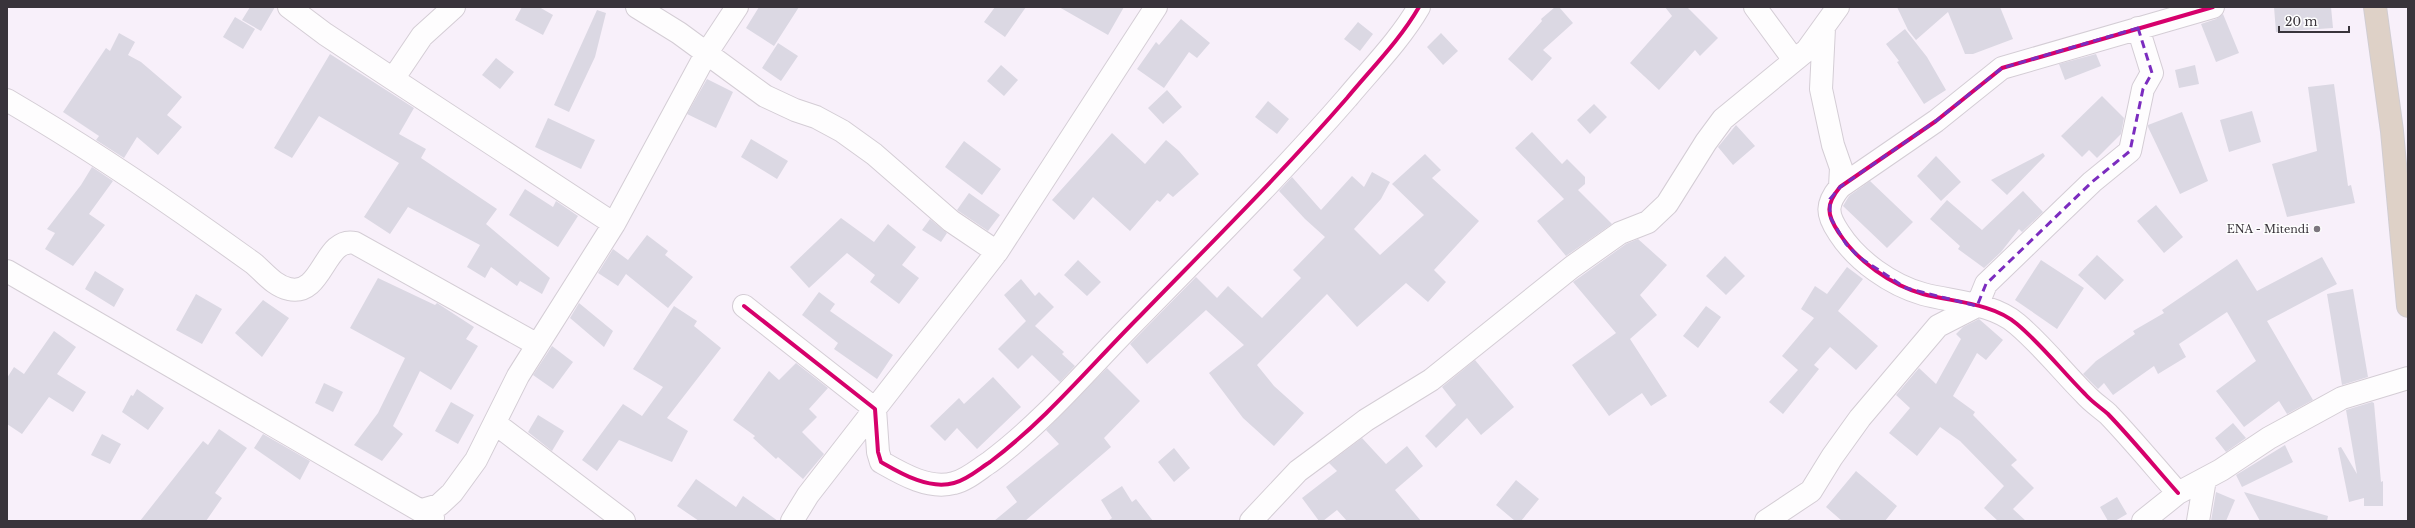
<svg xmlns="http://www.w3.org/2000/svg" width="2415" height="528" viewBox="0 0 2415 528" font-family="'Libre Baskerville',serif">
	<rect width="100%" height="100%" fill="#f8f0fa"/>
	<path fill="#dbd8e3" d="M250 7H275L261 31 242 20Z
		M522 7H539L553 15 543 35 515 20Z
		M759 7H799L774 46 746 28Z
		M995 7H1026L1005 37 984 22Z
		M1059 7H1124L1108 35Z
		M1555 7H1559L1573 23 1543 50 1552 58 1532 81 1508 59 1542 21 1541 19Z
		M1665 7H1687L1718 38 1700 56 1695 50 1659 90 1630 63 1672 16Z
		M1897 7H2000L2013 39 1973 54H1965L1948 12 1916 40 1908 30Z
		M2274 7H2331L2333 28 2276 32Z
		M597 10 606 13 595 57 569 112 554 105Z
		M2223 14 2239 53 2216 62 2201 24 2216 19Z
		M235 17 255 29 243 49 223 37Z
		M1181 19 1210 43 1197 58 1189 52 1164 88 1137 69 1156 42 1159 45Z
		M1358 22 1373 34 1360 51 1344 39Z
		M1905 29 1927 57 1946 90 1924 104 1897 62 1899 61 1886 44Z
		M119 33 135 42 128 55 141 62 182 97 167 115 182 127 158 155 137 137 124 158 96 140 99 136 63 112 106 48 110 51Z
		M1441 33 1458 51 1443 65 1427 47Z
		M778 43 798 56 781 81 762 68Z
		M330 54 414 108 399 134 426 149 421 158 497 209 486 224 550 278 542 294 520 281 517 286 491 267 485 278 467 267 480 245 408 207 390 234 364 217 399 163 319 116 292 158 274 148Z
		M2096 54 2101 66 2065 80 2059 64Z
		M496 58 514 72 500 89 482 75Z
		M1001 65 1018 80 1004 96 987 81Z
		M2195 65 2199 84 2179 88 2175 70Z
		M707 79 733 92 716 128 687 114Z
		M2334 84 2348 186 2351 185 2355 203 2287 217 2272 164 2317 151 2308 87Z
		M1167 90 1182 107 1163 124 1148 108Z
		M2102 96 2124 118 2121 134 2097 158 2089 150 2082 157 2061 136Z
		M1268 101 1289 119 1277 134 1255 117Z
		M1594 104 1607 117 1590 134 1577 120Z
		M2252 111 2261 142 2229 152 2220 120Z
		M2182 112 2208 181 2180 194 2148 127V125Z
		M548 118 595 140 581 169 535 147Z
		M1736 125 1755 146 1733 165 1718 147Z
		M1532 132 1562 164 1567 159 1585 177V184L1578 190 1612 224 1566 256 1537 221 1564 199 1515 148Z
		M1112 133 1145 164 1166 140 1179 151 1199 174 1173 197 1168 193 1160 202 1157 200 1130 231 1093 197 1074 220 1052 200Z
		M751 139 788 161 777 179 741 157Z
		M964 141 1001 169 982 195 945 167Z
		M2043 153 2045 156 2007 195 1991 180Z
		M1425 154 1441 170 1432 178 1479 221 1434 270 1446 282 1428 302 1406 283 1357 327 1327 294 1257 365 1274 386 1304 413 1274 446 1243 418 1209 373 1244 345 1206 310 1147 364 1130 344 1196 277 1217 298 1228 286 1262 318 1301 278 1293 270 1325 237 1305 219 1279 191 1292 177 1321 210 1352 176 1364 187 1372 172 1390 182 1381 199 1354 229 1380 255 1424 215 1392 184Z
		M1936 156 1961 182 1941 201 1917 176Z
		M92 167 113 181 89 214 105 225 73 266 45 249 55 233 47 229 81 185Z
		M1870 181 1913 222 1887 248 1843 206 1849 196Z
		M525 189 553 207 556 201 578 216 558 247 509 215Z
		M2023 191 2043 212 2022 232 2019 229 2001 252 1984 268 1958 249 1960 246 1930 219 1947 200 1982 230Z
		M969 193 1000 215 988 231 957 210Z
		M2156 205 2183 237 2164 253 2137 221Z
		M841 218 874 242 888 224 916 247 902 265 919 278 899 304 870 282 875 275 847 253 809 288 790 267Z
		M930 219 947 233 941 242 922 230Z
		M647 235 668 251 665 255 693 277 668 308 626 274 618 286 598 273 613 249 628 260Z
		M1638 239 1667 265 1640 295 1657 315 1630 339 1667 396 1651 406 1642 393 1609 416 1572 365 1616 333 1573 282 1626 244Z
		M2097 255 2124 280 2105 300 2078 275Z
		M1725 256 1745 276 1726 295 1706 276Z
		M2322 257 2337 284 2267 321 2313 400 2287 414 2279 401 2244 427 2216 391 2256 361 2227 312 2179 344 2186 357 2158 374 2154 366 2113 395 2104 383 2098 389 2083 374 2096 361 2135 334 2133 331 2164 313 2162 310 2237 259 2257 291Z
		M1078 260 1101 282 1087 296 1064 275Z
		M2041 260 2084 288 2057 329 2015 300Z
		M1847 267 1863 279 1838 311 1878 346 1856 370 1830 347 1814 365 1819 369 1783 414 1769 402 1798 370 1782 356 1814 318 1801 309 1815 286 1827 294Z
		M95 271 124 289 114 307 85 289Z
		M378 278 435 305 437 303 474 327 466 339 478 346 451 390 420 371 393 426 403 434 382 461 354 445 378 413 405 358 350 328Z
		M1021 279 1035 296 1039 292 1054 307 1035 326 1064 352 1062 354 1075 366 1060 382 1032 355 1018 369 998 349 1026 321 1004 295Z
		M2353 289 2368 377 2342 385 2327 294Z
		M819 292 835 304 830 311 893 355 877 379 834 349 838 343 802 315Z
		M196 294 222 309 202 344 176 330Z
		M263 300 289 318 262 357 235 333Z
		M579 303 613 331 604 347 570 318Z
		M674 306 697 321 694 326 721 348 667 418 688 431 672 462 619 440 597 471 582 460 623 404 642 416 663 387 633 369Z
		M1706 306 1721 317 1698 348 1683 336Z
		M1979 319 2003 340 1986 360 1977 353 1953 396 1975 412 1973 415 2017 460 2011 465 2034 488 2013 509 2026 521H1998L1984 508 2004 486 1960 441 1940 427 1917 456 1889 433 1910 408 1896 395 1919 368 1936 384 1961 339 1956 334 1963 327Z
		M54 331 76 347 57 374 86 392 73 412 49 397 22 434 7 424V378L14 367 24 374Z
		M552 346 573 362 553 389 533 375Z
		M1475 360 1514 407 1481 435 1467 418 1436 448 1425 436 1456 405 1442 387Z
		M796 363 828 388 809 409 817 417 802 432 824 454 803 479 778 457 776 459 753 438 755 436 733 420 769 371 779 380Z
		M1107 368 1140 401 1104 438 1111 447 1025 521H994L1017 502 1006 487 1059 444 1046 430Z
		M993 377 1021 407 977 449 957 428 945 441 930 426 959 398 964 404Z
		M324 383 343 392 333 412 315 403Z
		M137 389 164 408 148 430 122 412 131 395 133 396Z
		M451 402 474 415 458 444 435 431Z
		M2372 402 2374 403 2381 482 2383 481V506H2364V498L2349 502 2338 448 2341 447 2357 474 2346 410Z
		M538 415 564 431 552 451 528 432Z
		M2233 423 2246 438 2226 452 2215 438Z
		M219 429 247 448 215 493 222 498 206 521H140L203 441 208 445Z
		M102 434 121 444 110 464 91 455Z
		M263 434 310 461 300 480 254 448Z
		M1362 438 1386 464 1407 446 1423 466 1395 490 1421 521H1347L1337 510 1323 521H1319L1302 498 1337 471 1329 463Z
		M2285 445 2293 462 2242 487 2236 475Z
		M1174 448 1190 468 1174 482 1158 462Z
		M1856 471 1897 506 1885 521H1842L1826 507Z
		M696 479 736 507 743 496 778 521H699L677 506Z
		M1516 480 1539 499 1521 521H1515L1496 505Z
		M1122 486 1132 502 1136 499 1153 521H1108L1112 518 1101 500Z
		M2216 492 2235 500 2226 521H2211Z
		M2244 492 2328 516 2327 521H2260Z
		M2117 497 2127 514 2115 521H2108L2100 507Z"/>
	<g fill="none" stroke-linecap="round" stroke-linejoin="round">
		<defs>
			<path id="minor" d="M289 7 325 34 393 79 422 36 454 7
				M637 7 679 33 765 96 795 110 816 117 842 131 874 154 951 221 997 252
				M1755 7 1794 60
				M1824 28 1821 89 1833 145 1841 168 1840 187
				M393 79 614 224
				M7 100C77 141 145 186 211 233 225 243 239 253 253 263 264 272 274 286 289 289 323 297 324 236 355 243L536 344
				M7 271 433 518
				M744 306 875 409 878 452 881 462C902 474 929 490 954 483 967 480 979 469 990 462 1046 420 1091 365 1140 316 1210 244 1281 174 1347 98 1371 69 1400 40 1419 7
				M496 424 624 521
				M2178 493C2155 467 2132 439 2108 414 2100 407 2092 402 2085 394 2062 371 2042 345 2017 324 1993 303 1953 302 1923 294 1891 285 1857 261 1839 233 1826 214 1826 204 1840 187L1936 121 2002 68 2213 7
				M422 510 439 505 452 493 476 460 518 376 614 224 706 54 737 7
				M792 521 808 495 997 252 1156 7
				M1251 521 1298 471 1321 454 1366 420 1431 380 1572 267 1620 233 1648 222 1667 204 1706 142 1723 119 1807 50 1838 7
				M1766 521 1811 491 1832 457 1860 418 1938 326 1977 306 1986 284 2092 182 2130 151 2143 89 2152 73 2138 28
				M2143 521 2178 493 2221 470 2269 438 2342 398 2408 378
				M2198 521 2205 479"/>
			<path id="highway" d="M2375 7 2392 131 2408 306"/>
		</defs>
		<use href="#minor" stroke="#d4cdd5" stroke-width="24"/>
		<use href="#highway" stroke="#d1cdd2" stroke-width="24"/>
		<use href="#minor" stroke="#fefdfe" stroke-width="22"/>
		<use href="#highway" stroke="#ded1c7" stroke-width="22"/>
		<defs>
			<path id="cycleway" d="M744 306 875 409 878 452 881 462C902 474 929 490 954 483 967 480 979 469 990 462 1046 420 1091 365 1140 316 1210 244 1281 174 1347 98 1371 69 1400 40 1419 7
				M2178 493C2155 467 2132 439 2108 414 2100 407 2092 402 2085 394 2062 371 2042 345 2017 324 1993 303 1953 302 1923 294 1891 285 1857 261 1839 233 1826 214 1826 204 1840 187L1936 121 2002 68 2213 7"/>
		</defs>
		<use href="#cycleway" stroke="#fefefe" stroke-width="6"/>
		<use href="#cycleway" stroke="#d6006c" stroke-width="4"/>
	</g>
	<path fill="none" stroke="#7b2cbf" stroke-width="3" stroke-dasharray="8 5" stroke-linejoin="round" d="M2138 28 2152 73 2143 89 2130 151 2092 182 1986 284 1977 306 1906 288 1859 257 1846 244 1830 217V199L1840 187 1936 121 2002 68Z"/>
	<circle fill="#7c767e" stroke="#fefefe" stroke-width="1.5" cx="2317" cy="229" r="4"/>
	<g text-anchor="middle" stroke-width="3" stroke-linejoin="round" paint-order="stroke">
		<g font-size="11" fill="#39343b" stroke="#fefefe" text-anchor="end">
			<text x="2309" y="233">ENA - Mitendi</text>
		</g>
	</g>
	<rect width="2415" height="528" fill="none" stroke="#39343b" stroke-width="16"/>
	<path d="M2279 26v6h70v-6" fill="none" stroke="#39343b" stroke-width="2"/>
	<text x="2285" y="26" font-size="12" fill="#39343b" stroke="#fefefe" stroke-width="3" paint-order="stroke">20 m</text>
</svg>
